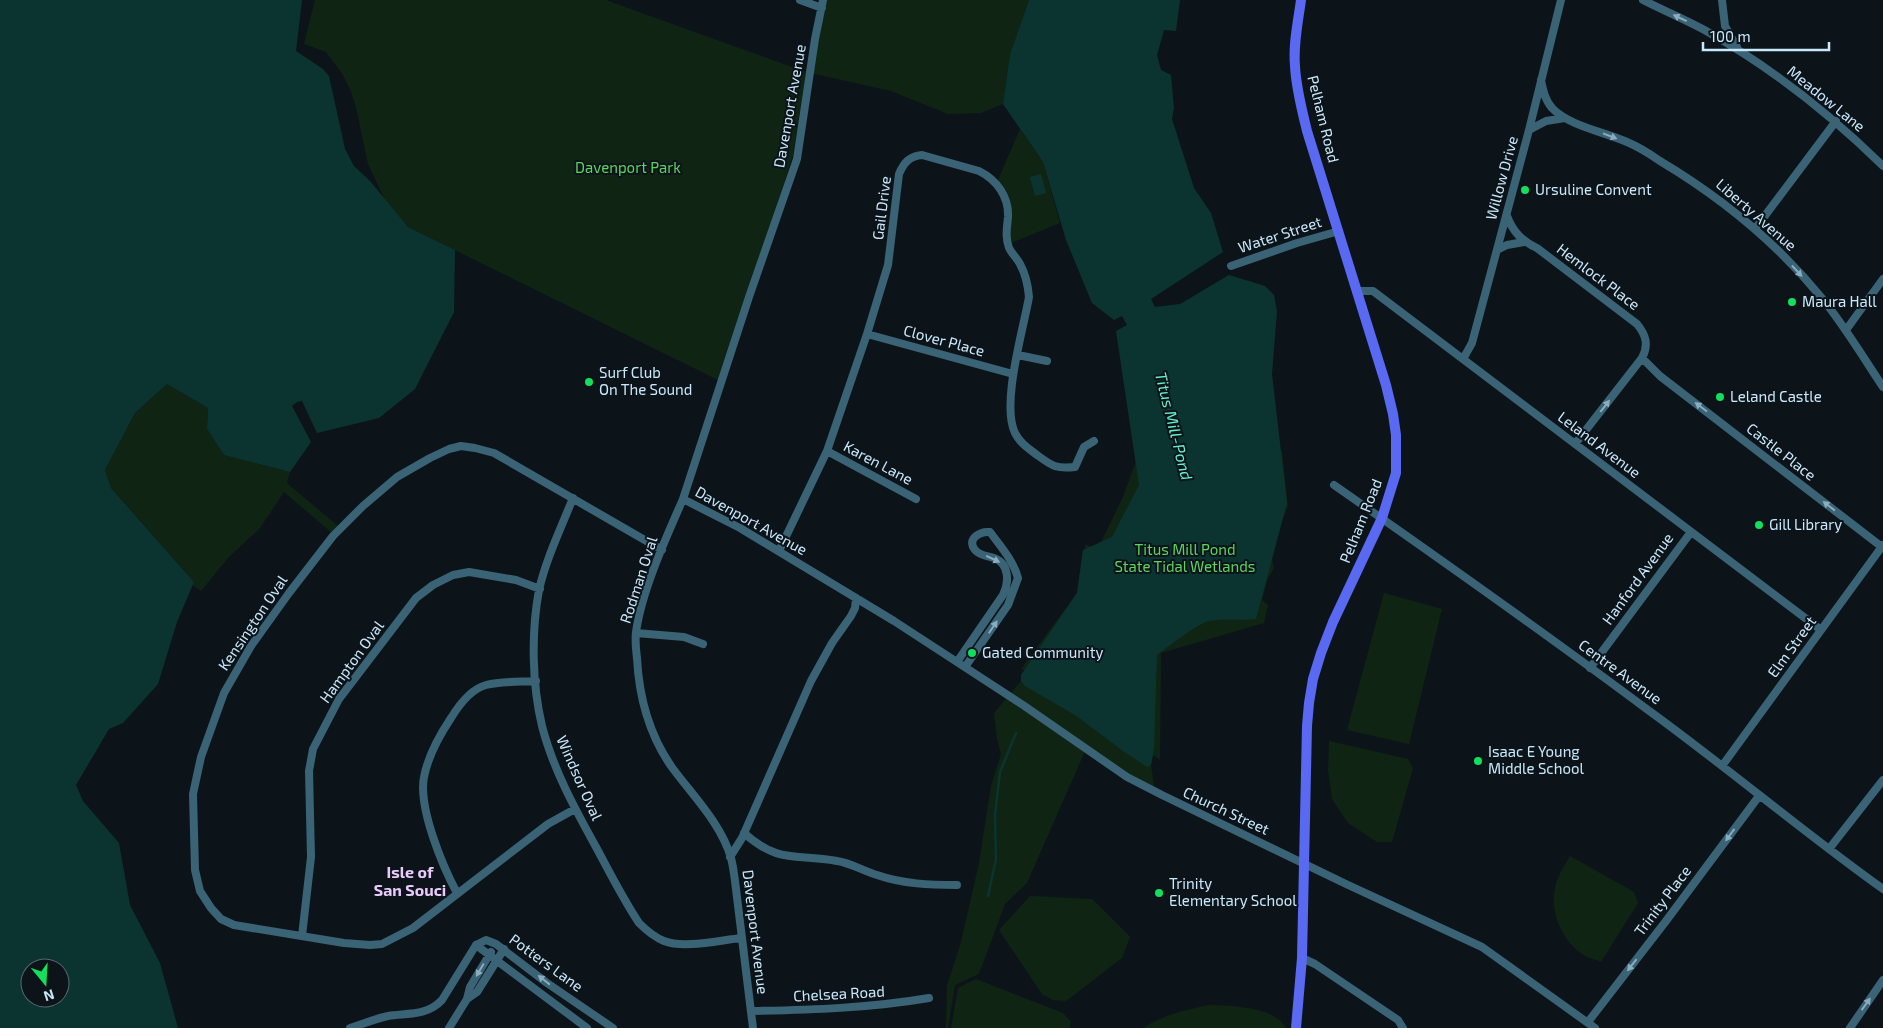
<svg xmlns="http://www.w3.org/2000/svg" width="1883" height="1028" viewBox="0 0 1883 1028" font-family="'Exo 2',sans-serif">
	<rect width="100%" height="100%" fill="#0c141a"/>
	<path fill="#102414" d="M315 0H606L806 72 820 0H1029L1010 54 1003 104 981 113 948 114 891 91 806 72 793 155 720 381 408 227 386 202 368 164 356 107 350 89 341 72 326 52 304 44Z
		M1020 129 1043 162 1060 223 1011 243 1006 195 998 180Z
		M167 384 208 408 207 429 224 455 290 472 287 483 338 526 332 533 284 492 260 528 228 558 201 591 193 585 194 582 111 488 105 470 135 413Z
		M1131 430 1282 451 1288 506 1282 521 1272 560 1274 568 1267 581 1262 600 1268 605 1264 623 1161 653 1160 760 1153 755 1151 765 1155 792 1086 749 1027 883 1005 904 979 974 955 985 948 1028H946L947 986 961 942 979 863 991 786 1001 754 997 739 994 713 1021 681V675L1024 670 1021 669 1077 593 1083 550H1085V544L1091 547 1101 542 1123 497 1136 461Z
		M1384 593 1442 609 1409 744 1347 730Z
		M1329 741 1408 759 1413 768 1392 842H1377L1348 823 1332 799 1328 770Z
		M1570 856 1634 892 1638 903 1601 962C1595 959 1587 958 1582 954 1562 940 1550 913 1555 888 1557 877 1564 866 1570 856Z
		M1030 896 1092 899 1130 937 1122 958 1066 1001 1053 1000 1042 994 999 930Z
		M976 979 1063 1013 1071 1022 1069 1028H951L958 988Z
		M1209 1005C1231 1006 1274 1006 1286 1028H1143C1163 1015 1185 1010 1209 1005Z"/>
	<path fill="#0b3430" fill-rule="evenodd" d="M0 0H302L296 51 323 69 329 76 345 149 354 166 370 181 408 227 455 250 454 312 415 389 379 418 317 433 302 401 297 402 292 406 311 442 290 472 224 455 207 429 208 408 167 384 135 413 105 470 111 488 194 582 177 622 158 684 123 723 109 729 76 785 83 801 119 843 130 905 160 963 178 1028H0ZM30 968H60V998H30Z
		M1029 0H1180L1176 31 1164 30 1157 55 1161 70 1171 75 1174 108 1172 119 1194 188 1211 213 1223 252 1151 299 1155 307 1180 304 1229 275 1265 286 1274 295 1277 311 1272 374 1287 503 1256 619C1240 621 1225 618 1209 621 1198 623 1168 647 1157 655L1154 749 1151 765 1147 767 1123 751 1075 715 1025 686 1021 681V675L1077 593 1083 550 1112 537 1139 485 1116 331 1127 325 1122 316 1114 320 1092 303 1066 240 1043 162 1003 104 1010 54Z
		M1041 174 1046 193 1035 196 1030 177Z"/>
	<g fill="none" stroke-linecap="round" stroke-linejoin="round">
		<path stroke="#0b3430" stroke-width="2.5" d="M988 896 996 859 995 815 1000 772 1016 733"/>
		<path stroke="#3a6376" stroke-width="8" d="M800 0 822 8
			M823 0 815 39 797 159 749 297 683 499 740 528 894 621 1023 705 1127 777 1162 795 1346 884 1482 947 1595 1028
			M1643 0C1664 11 1687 20 1708 32 1772 68 1830 114 1883 166
			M1722 0 1725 26 1737 47
			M1541 80C1543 90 1545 100 1552 108 1569 126 1605 132 1627 142 1639 147 1650 154 1660 161 1722 198 1775 241 1821 297 1844 325 1863 357 1883 387
			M1529 130 1546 121 1565 118
			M1507 216C1513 232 1522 241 1537 248L1637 324C1646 335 1649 345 1642 358L1575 444
			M1755 229 1836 121
			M1497 250 1507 245 1524 242
			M1231 266 1297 243 1339 231
			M1357 291H1373L1821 630
			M1846 330 1883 279
			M867 334 1013 374
			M1018 355 1047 361
			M1642 358 1660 376 1882 547
			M1463 359 1472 343 1529 130 1561 0
			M827 451 916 499
			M1334 485C1440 559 1545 633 1648 710 1728 768 1803 832 1883 889
			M573 498C561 528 546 559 539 590 531 633 532 684 542 726 553 769 575 809 596 847 610 873 623 899 639 923 646 930 654 937 664 941 684 949 720 940 742 938
			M683 499C666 538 642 590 636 632 635 640 636 650 637 658 639 697 649 734 671 766 692 795 721 823 731 858 733 866 734 873 735 881L753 1028
			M779 551 827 451 867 334 888 265 899 174C904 162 910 156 922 155L979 171C997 180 1009 197 1008 217 1007 228 1005 237 1009 248 1012 254 1017 258 1020 264 1026 275 1028 285 1029 297 1023 331 1001 404 1015 433 1020 443 1028 448 1037 455 1052 466 1056 469 1075 467L1084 447 1094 441
			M636 633 684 637 703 644
			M957 662 1003 595C1009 583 1010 564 994 558 988 556 980 556 975 550 966 539 980 531 990 532 1001 547 1013 560 1018 578L1008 605 965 667
			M1590 668 1691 532
			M1722 766 1883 545
			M575 809 548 824 413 928 382 944 370 945 344 943 234 925 221 919 211 908 200 891 195 870 193 794 201 757 224 693 251 646 289 593 333 536 363 506 397 477 430 458 449 449 461 446 475 448 494 453 662 550
			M744 833C780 865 796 853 837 861 851 863 863 871 877 875 903 884 930 885 957 885
			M1829 849 1883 780
			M730 857 742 838 811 681 832 643 851 616 855 608 856 598
			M457 893C443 867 418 808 424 777 428 756 439 736 451 718 459 705 471 689 486 685 502 681 520 682 536 681
			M302 936 311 857 309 771 313 749 339 699 416 598 433 585 453 575 469 572 516 580 540 589
			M476 945 486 940 496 944 547 983 613 1028
			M476 945 587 1028
			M1302 958 1315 964 1398 1020 1403 1028
			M467 999 477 992 504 949
			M751 1011C811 1010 870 1008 929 998
			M1588 1022 1666 921 1759 796
			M350 1028C362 1024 375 1019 388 1016 408 1013 427 1016 442 1000L476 945
			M449 1028 467 999 470 987 491 952
			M1850 1028 1883 980"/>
		<path stroke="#5969f2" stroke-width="10" d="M1296 1028 1302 958 1307 726 1309 703 1313 679 1321 653 1333 622 1382 518 1396 473V435L1393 414 1386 385 1307 131C1302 110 1296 88 1295 66 1293 44 1298 22 1301 0"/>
	</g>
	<defs><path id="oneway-solid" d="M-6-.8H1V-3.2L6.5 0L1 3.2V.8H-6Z" transform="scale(1.25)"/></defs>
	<g fill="#89acbf">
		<use href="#oneway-solid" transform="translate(1680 18) rotate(-155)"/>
		<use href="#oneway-solid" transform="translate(1610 136) rotate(21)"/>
		<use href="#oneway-solid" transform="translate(1797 271) rotate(47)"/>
		<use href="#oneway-solid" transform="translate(1605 406) rotate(-52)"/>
		<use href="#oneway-solid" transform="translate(1701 407) rotate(-143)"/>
		<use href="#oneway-solid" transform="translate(1829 506) rotate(-142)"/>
		<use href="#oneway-solid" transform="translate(993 559) rotate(25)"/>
		<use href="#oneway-solid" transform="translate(993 627) rotate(-56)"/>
		<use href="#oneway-solid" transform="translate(1730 835) rotate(126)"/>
		<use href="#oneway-solid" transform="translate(1632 965) rotate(128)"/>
		<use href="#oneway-solid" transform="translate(480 970) rotate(120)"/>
		<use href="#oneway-solid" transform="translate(544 980) rotate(-142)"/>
		<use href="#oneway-solid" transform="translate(1866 1004) rotate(-54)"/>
	</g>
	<g fill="#11df5d" stroke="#0c141a" stroke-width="2">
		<circle cx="1525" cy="190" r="5"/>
		<circle cx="1792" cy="302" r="5"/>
		<circle cx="589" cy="382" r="5"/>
		<circle cx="1720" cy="397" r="5"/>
		<circle cx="1759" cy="525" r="5"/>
		<circle cx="972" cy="653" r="5"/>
		<circle cx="1478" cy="761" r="5"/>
		<circle cx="1159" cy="893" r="5"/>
	</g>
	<g text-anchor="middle" stroke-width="4" stroke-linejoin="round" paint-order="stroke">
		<g font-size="15" fill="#c9e8fb" stroke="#0c141a">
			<text transform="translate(1826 99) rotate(39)" y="5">Meadow Lane</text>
			<text transform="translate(790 106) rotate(-80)" y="5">Davenport Avenue</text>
			<text transform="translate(1323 119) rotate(76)" y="5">Pelham Road</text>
			<text transform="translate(1502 178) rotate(-75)" y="5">Willow Drive</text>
			<text transform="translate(882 208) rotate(-83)" y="5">Gail Drive</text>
			<text transform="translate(1756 215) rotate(41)" y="5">Liberty Avenue</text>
			<text transform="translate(1280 235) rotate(-18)" y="5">Water Street</text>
			<text transform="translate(1598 277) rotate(37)" y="5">Hemlock Place</text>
			<text transform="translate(944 341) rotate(15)" y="5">Clover Place</text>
			<text transform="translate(1599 445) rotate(37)" y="5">Leland Avenue</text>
			<text transform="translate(1781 452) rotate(38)" y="5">Castle Place</text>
			<text transform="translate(878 463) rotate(28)" y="5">Karen Lane</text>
			<text transform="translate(751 521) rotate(29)" y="5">Davenport Avenue</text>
			<text transform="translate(1361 521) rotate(-68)" y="5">Pelham Road</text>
			<text transform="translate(1638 579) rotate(-54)" y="5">Hanford Avenue</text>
			<text transform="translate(639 580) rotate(-72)" y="5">Rodman Oval</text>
			<text transform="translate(253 623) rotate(-56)" y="5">Kensington Oval</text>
			<text transform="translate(1792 647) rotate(-54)" y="5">Elm Street</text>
			<text transform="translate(352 662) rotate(-54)" y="5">Hampton Oval</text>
			<text transform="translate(1620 672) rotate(36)" y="5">Centre Avenue</text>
			<text transform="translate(579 778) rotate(66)" y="5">Windsor Oval</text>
			<text transform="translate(1226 811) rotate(25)" y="5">Church Street</text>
			<text transform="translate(1663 901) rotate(-53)" y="5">Trinity Place</text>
			<text transform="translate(755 932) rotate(83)" y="5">Davenport Avenue</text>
			<text transform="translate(546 963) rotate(36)" y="5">Potters Lane</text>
			<text transform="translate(839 994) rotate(-3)" y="5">Chelsea Road</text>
		</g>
		<g font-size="15" fill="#5cd45f" stroke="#0c141a">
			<text x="628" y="173">Davenport Park</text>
			<text x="1185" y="555">Titus Mill Pond<tspan x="1185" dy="17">State Tidal Wetlands</tspan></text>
		</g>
		<g font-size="15" fill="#c9e8fb" stroke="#0c141a" text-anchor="start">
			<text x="1535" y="195">Ursuline Convent</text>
			<text x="1802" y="307">Maura Hall</text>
			<text x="599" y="378">Surf Club<tspan x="599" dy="17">On The Sound</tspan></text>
			<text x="1730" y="402">Leland Castle</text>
			<text x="1769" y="530">Gill Library</text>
			<text x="982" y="658">Gated Community</text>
			<text x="1488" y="757">Isaac E Young<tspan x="1488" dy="17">Middle School</tspan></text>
			<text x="1169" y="889">Trinity<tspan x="1169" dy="17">Elementary School</tspan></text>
		</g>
		<g font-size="16" font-style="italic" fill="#5ff3cb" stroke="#0c141a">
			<text transform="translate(1174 426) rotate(76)" y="6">Titus Mill-Pond</text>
		</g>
		<g font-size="16" font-weight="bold" fill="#e9cbfb" stroke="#0c141a">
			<text x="410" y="878">Isle of<tspan x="410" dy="18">San Souci</tspan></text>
		</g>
	</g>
	<g transform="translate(45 983) rotate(162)"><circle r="24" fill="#0c141a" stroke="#586974"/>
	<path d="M0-4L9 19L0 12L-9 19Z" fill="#11df5d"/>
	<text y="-8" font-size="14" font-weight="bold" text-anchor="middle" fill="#c9e8fb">N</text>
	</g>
	<path d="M1703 42v8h126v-8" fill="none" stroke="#c9e8fb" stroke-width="2.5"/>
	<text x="1710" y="42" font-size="15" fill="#c9e8fb" stroke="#0c141a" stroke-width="4" paint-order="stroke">100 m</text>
</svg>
